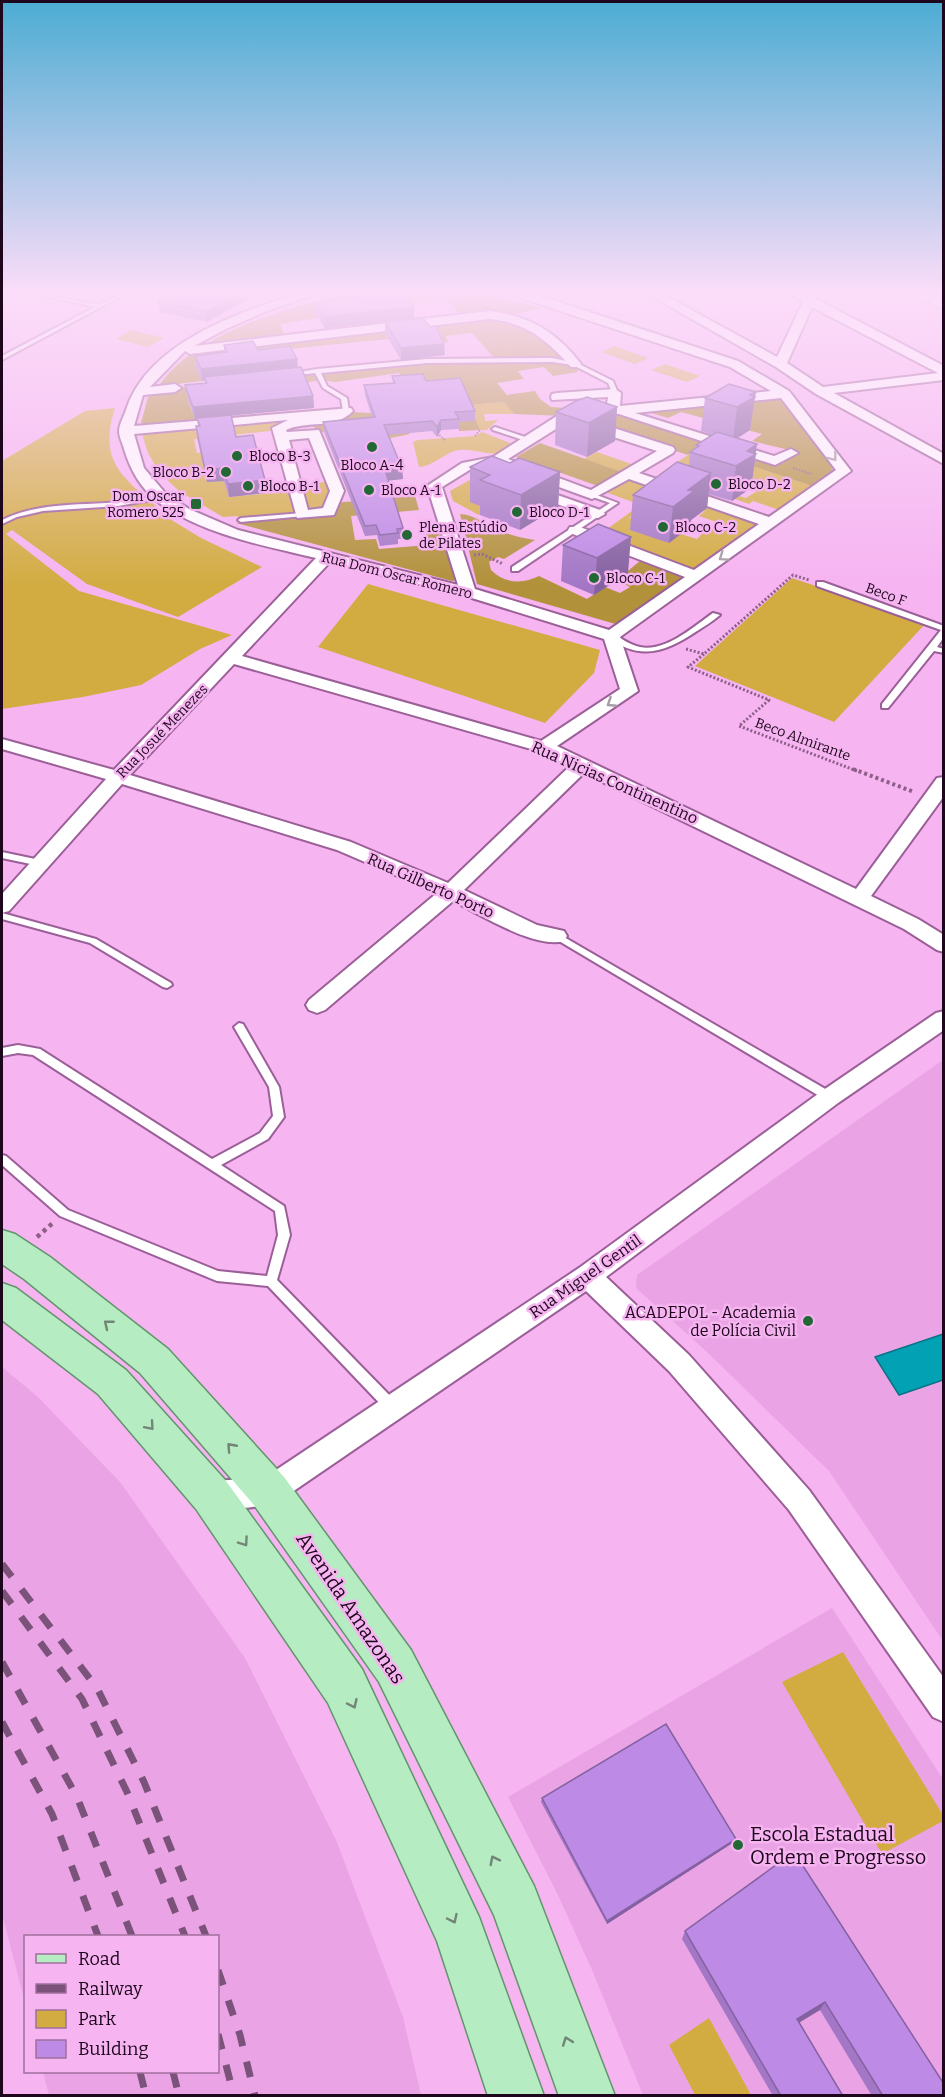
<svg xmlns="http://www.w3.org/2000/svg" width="945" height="2097" viewBox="0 0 945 2097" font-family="Bitter,serif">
	<rect width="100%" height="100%" fill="#f6b4f1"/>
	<path fill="#eaa4e5" d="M943 1060V1641L829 1471 708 1353 636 1288 637 1275Z
		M2 1367 38 1397 120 1482 245 1658 336 1840 403 2017 421 2095H49L43 2072H218V1936H26L25 2002 2 1914Z
		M832 1608 943 1779V2095H643L592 1970 557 1893 508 1797Z"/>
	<path fill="#d2ac41" d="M131 330 164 338 148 347 116 339Z
		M614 346 648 358 635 364 601 352Z
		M665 364 700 376 687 382 651 370Z
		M504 402 514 414H484L485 421 498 420 487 430H480L470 405Z
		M115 408C99 459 119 475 156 506L152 508 201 538 262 567 178 617 87 584 12 530 6 534 79 591 232 635 200 649 141 685 83 697 2 709V461L85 411Z
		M346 411 280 430 194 439 197 453 216 451 207 482 224 481 229 497 295 491 294 486 333 481 329 512 241 520 237 516 223 517 179 491 159 472 148 453 142 434Z
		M482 432 515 445C498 462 479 448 459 450 445 452 434 466 419 467L413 442 418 440 475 436Z
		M699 448 815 487 782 511 753 501 749 504 735 499 739 496 746 498 757 491 743 485 689 483 659 474Z
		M597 452 634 465 622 472 584 459Z
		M627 474 763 524 697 570 600 534 632 511 636 513 629 518 697 539 705 531 685 525 690 521 723 532 731 527 699 516 705 511 654 493 638 504 600 490Z
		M475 477 489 509 479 515 453 501 450 491Z
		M792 578 926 623 834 722 695 666Z
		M368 584 600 650 594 673 545 723 318 647Z
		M843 1652 943 1815V1821L882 1854 782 1682Z
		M709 2018 751 2095H695L669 2045Z"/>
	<path fill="#b1913a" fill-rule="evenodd" d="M367 291H471L541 308 509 316 523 320 575 364 578 372 553 376 544 367 518 371 524 379 497 383 507 395 535 391 540 399 551 407 613 411 782 464 798 452 752 441 762 434 681 412 668 418 648 412 766 398 781 400 828 460 834 473 815 487 699 448 688 455 565 416 514 414 504 402 470 405 480 430 459 431V429L404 424 410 434 386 439 358 428 317 433 312 422 347 412 371 413 470 405 405 384 399 373 335 382 320 380 276 388 187 397 192 412 225 416 149 425 141 423 148 397 175 388 427 361 495 359 472 333 445 336 449 342 421 345 391 342 388 339 288 349 197 368 202 381 159 386C194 332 302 301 367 291ZM445 297 462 318 286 339 280 324Z
		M540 443 622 472 598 486 516 457Z
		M415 496 419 510 351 516 355 540 376 539 379 549 428 545 426 534 445 532 458 580 452 581 236 523 243 522 241 520 329 512 332 503Z
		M460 514C473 514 485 524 496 529 509 535 521 538 535 540L504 559 498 557 489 562 491 570C505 584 523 584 539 576L587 599 605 587 620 593 630 587 617 580 646 556 691 575 619 625 477 584Z"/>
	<path fill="#02a1b3" stroke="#0a7386" stroke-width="1.5" d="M943 1334V1380L899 1395 875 1357Z"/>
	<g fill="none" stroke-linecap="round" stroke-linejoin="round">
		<defs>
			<path id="lane" d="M23 291C48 291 72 303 97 304 109 304 119 291 131 291L2 360V356L95 307Z
				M552 358 577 363 613 381 618 393 613 394 608 383 573 365 552 362 427 363 321 373 327 386 347 398 349 411 346 413 343 411 341 399 323 388 315 373 290 376 287 374 317 369 427 359Z
				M495 427 531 439 532 440 529 442 493 430 492 429Z
				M590 494H594L618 503 518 571H512V567L610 503 590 496Z
				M161 495 163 496V498L118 506 43 511 17 517 2 524V520C35 504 70 505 106 503 124 502 143 498 161 495Z
				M302 513 304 514V516L241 522 238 520 241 518Z
				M817 582H823L944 626V637L937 647 944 649V653L934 651 888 708H882V704L941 630 817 586Z
				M713 613 720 615C713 621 705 626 697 631 666 652 639 662 607 636L614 634C622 639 630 645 640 647 666 652 693 627 713 613Z
				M2 852 40 860 45 863 40 866 2 858Z
				M2 913 96 939 171 983 172 985 167 988 163 987 90 943 2 919Z
				M557 933 834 1094 835 1097 834 1100H826L554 938 552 936Z
				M239 1023 243 1024 279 1087 284 1117 268 1139 221 1165 284 1206 290 1235 277 1280 397 1403 398 1407 397 1411 392 1413 387 1411 268 1286 217 1281 60 1216 2 1165V1155L6 1156 68 1210 218 1271 267 1276 278 1235 275 1211 33 1055 18 1053 2 1056V1048L18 1045 40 1049 212 1159 260 1133 273 1116 269 1087 234 1027Z"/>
			<path id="street" d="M306 291H324L269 310 226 329 194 346 489 311C528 315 557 332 581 364L579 367H571C547 340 526 322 489 319L190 354 185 351 150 387 175 384 181 388 175 392 143 395 134 426 351 408 353 411C335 430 307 420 286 430L287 432 319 430 344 491 334 515 297 518 272 428 288 420 134 434 144 468 166 494 189 509 238 530 458 585 427 486 462 463 493 457 560 414H570L673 447 675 450 673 453 639 473 769 517 836 470 781 398 635 413 774 456 791 449 798 453 775 465 619 414H608L606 411 608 397 552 400 551 397 552 394 557 393 615 389 621 393 620 406 771 391 730 367 500 291H521L550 299 738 361 789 391 851 471 620 637 638 691 557 746 856 889 937 778 944 777V796L871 896 918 919 944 935V952L937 950 904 929 584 773 464 890 537 925 564 931 567 936 564 941C534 949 480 914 453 901L325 1010 317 1013 309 1010 306 1005 309 1000 437 893 337 850 122 784 9 911 2 913V894L106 779 2 749V739L114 770 316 558C262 545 204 535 158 502 141 489 130 469 124 449 123 444 119 437 119 431 119 425 124 416 126 410 148 341 243 311 306 291ZM567 422 657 451 591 490 508 459ZM309 438 330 491 323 508 308 510 289 440ZM496 464 592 499 629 479 759 524 694 570 580 527H570L568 530 570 533 685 577 609 630 475 589 442 487 471 469ZM330 562 462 595 604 639 620 689 541 741 242 656ZM234 664 538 751 570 766 448 883 351 842 130 775Z
				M643 291H657L777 357 803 302 786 291H801L807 295 808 291H819L816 299 944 366V380L834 393 944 454V464L816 394 776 367ZM812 307 938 373 823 387 787 363Z
				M529 485 603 511 605 514 598 518 593 517 524 492 522 489Z
				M944 1011V1030L838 1103 606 1277 689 1355 809 1490 944 1678V1722L933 1717 789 1510 669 1371 586 1291 279 1501C261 1508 219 1512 201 1505L196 1495 201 1485 211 1481 264 1478 579 1268 822 1091 936 1013Z"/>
			<path id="secondary" d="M906 291H929L944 298V309Z"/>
			<path id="primary" d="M2 1230 15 1234 50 1257 168 1349 284 1477 411 1650 534 1886 615 2096H559L494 1915 379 1682 254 1505 140 1373 24 1279 2 1264Z
				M2 1283 16 1288 126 1370 226 1481 362 1669 479 1917 544 2096H488L437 1941 328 1703 196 1509 98 1394 2 1320Z"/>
		</defs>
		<use href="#lane" stroke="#9b5f98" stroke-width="4"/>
		<use href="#street" stroke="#9b5f98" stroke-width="4"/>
		<use href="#secondary" stroke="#9b5f98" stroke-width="2"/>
		<use href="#primary" stroke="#62946d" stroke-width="3"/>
		<path stroke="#8c5f89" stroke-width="2" stroke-dasharray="1.5 1.5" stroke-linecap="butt" d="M437 433 446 441
			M475 436 480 430
			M793 468 811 474"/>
		<path stroke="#8c5f89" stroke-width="3" stroke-dasharray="2 2" stroke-linecap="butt" d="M474 555 482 554 503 564
			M686 649 704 654 793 575 809 580
			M704 654 688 667 769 700 739 726 857 771"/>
		<path stroke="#8c5f89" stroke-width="4" stroke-dasharray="3 3" stroke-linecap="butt" d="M853 769 914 792"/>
		<path stroke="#8c5f89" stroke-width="4.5" stroke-dasharray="4 4" stroke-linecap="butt" d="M37 1237 54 1222"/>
		<use href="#lane" fill="#fff" fill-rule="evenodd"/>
		<use href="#street" fill="#fff" fill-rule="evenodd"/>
		<use href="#secondary" fill="#fff" fill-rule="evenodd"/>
		<use href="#primary" fill="#b6ecc1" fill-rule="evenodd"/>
		<path stroke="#7b5279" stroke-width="7" stroke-dasharray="16 16" stroke-linecap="butt" d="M2 1564 97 1688 144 1782 206 1936
			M2 1591 82 1699 127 1792 185 1936
			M2 1662 77 1797 132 1936
			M2 1722 52 1814 98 1936
			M218 1970 240 2035 255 2096
			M218 2034 234 2096
			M140 2072 146 2096
			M173 2072 179 2096"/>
	</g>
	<path fill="#a377c5" d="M262 291 207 322 160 312 158 301Z
		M315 302 414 318 325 328 315 313Z
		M385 322 445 355 401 360 385 333Z
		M224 345 258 350 297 359 298 368 313 396 314 408 231 415 236 437 266 493 229 497 224 481 207 482 197 438 196 426H198L197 418 195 419 187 397 185 385 205 383V381H202L196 368 195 356 224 353Z
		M392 376 426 381 475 411V421L459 422V429L441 430 437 437 432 431 388 435 402 468 403 479 388 480 403 528V539H398V544L380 546 377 535 365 536 324 432 323 422 372 417 365 395 364 385 393 383Z
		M729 384 751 425 750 430 737 438 756 454 751 488 732 501 708 494 707 508 691 520 690 527 669 543 630 530 633 495 689 466 690 452 696 448V445L713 435 701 431 705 398Z
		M617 407 615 441 587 457 555 445 556 412Z
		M510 463 560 472 558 507 520 530 480 515V506L470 502V467Z
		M598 524 628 573 594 595 561 581 563 545Z
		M542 1798 734 1842 607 1924 541 1802Z
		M794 1852 944 2096H872L820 2010 799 2022 843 2096H773L682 1939 685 1931Z"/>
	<path fill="#8461a0" d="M243 291H262L207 322 206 312Z
		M414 307V318L325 328 324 317Z
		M444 344 445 355 401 360V348Z
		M297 359 298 370 204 377 205 381H202L201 369Z
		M756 392 750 430 733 441 737 407 750 395Z
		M313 396 314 408 195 419 193 407Z
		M617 407 615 441 587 457 589 423Z
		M441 420V430L437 437V427Z
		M757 444 751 488 732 501 736 466 747 451Z
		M223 468 224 481 207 482 205 470Z
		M402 468 403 479 385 481V470Z
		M560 472 558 507 520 530 521 495Z
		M711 473 707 508 691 520 690 527 669 543 673 507 688 490Z
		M265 480 266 493 229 497 228 484Z
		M631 537 628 573 594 595 597 558Z
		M736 1839 734 1842 607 1924V1921Z
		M825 2002 820 2010 792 2027 797 2019Z"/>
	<path fill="#bd8ae5" stroke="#8461a0" stroke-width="1.5" d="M177 291H243L206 312 158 301Z
		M394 291H402L414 307 324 317 315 302Z
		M423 318 430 327 436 326 444 344 401 348 385 322Z
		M253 341 258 350 290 346 297 359 201 369 195 356 227 352 224 345Z
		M301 367 313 396 193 407 185 385 207 383 204 377Z
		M423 374 426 381 460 378 475 411 455 412 459 419 441 420 437 427 432 421 384 425 402 468 385 470 403 528 397 529 398 533 380 535 376 525 365 526 323 422 375 417 364 385 395 383 392 376Z
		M729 384 756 392 750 395 755 397 737 407 705 398Z
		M587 397 617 407 589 423 556 412 576 401Z
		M231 415 236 437 253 435 265 480 228 484 223 468 205 470 196 426H200L197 418Z
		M717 432 757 444 747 451 756 454 736 466 690 452 699 446 696 445Z
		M492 456 510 463 519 458 560 472 521 495 480 480 490 475 470 467Z
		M677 462 711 473 688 490 694 491 673 507 633 495Z
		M598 524 631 537 597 558 563 545Z
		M666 1724 736 1839 607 1921 542 1798Z
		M794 1852 944 2084V2096H883L825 2002 797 2019 843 2096H781L685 1931Z"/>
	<defs><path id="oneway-chevron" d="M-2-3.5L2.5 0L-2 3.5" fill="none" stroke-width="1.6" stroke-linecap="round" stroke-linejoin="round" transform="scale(1.5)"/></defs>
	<g stroke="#a59ca5">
		<use href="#oneway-chevron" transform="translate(833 457) rotate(52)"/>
		<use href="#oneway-chevron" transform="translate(723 557) rotate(145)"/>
		<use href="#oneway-chevron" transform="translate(611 703) rotate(147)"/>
	</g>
	<g stroke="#728577">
		<use href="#oneway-chevron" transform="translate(108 1324) rotate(-141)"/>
		<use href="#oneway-chevron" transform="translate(150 1426) rotate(49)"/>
		<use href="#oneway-chevron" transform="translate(231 1447) rotate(-132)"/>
		<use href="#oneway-chevron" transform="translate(244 1542) rotate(55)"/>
		<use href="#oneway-chevron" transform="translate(353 1704) rotate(65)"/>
		<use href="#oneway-chevron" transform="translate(494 1860) rotate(-117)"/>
		<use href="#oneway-chevron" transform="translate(453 1919) rotate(65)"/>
		<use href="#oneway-chevron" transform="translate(567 2041) rotate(-110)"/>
	</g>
	<linearGradient id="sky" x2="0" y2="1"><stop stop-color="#4cacd3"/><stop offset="0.5" stop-color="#fbddf9"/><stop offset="1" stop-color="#fbddf9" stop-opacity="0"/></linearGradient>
	<rect width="945" height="585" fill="url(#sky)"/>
	<g fill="#226835" stroke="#f6b4f1" stroke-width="2">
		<circle cx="372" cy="447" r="6"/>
		<circle cx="237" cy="456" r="6"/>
		<circle cx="226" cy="472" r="6"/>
		<circle cx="716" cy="484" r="6"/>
		<circle cx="248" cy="486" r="6"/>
		<circle cx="369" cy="490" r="6"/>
		<rect x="190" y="498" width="12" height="12" rx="3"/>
		<circle cx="517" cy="512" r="6"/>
		<circle cx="663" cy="527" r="6"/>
		<circle cx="407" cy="535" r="6"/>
		<circle cx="594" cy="578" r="6"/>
		<circle cx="808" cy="1321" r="6"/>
		<circle cx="738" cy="1845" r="6"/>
	</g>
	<g text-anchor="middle" stroke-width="5" stroke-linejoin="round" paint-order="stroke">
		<g font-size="14" fill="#1e071d" stroke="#f6b4f1" text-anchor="start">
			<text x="249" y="461">Bloco B-3</text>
			<text x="372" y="470" text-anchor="middle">Bloco A-4</text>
			<text x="214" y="477" text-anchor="end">Bloco B-2</text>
			<text x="728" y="489">Bloco D-2</text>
			<text x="260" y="491">Bloco B-1</text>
			<text x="381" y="495">Bloco A-1</text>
			<text x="184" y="501" text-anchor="end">Dom Oscar<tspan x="184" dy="16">Romero 525</tspan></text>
			<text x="529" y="517">Bloco D-1</text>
			<text x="419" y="532">Plena Estúdio<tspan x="419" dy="16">de Pilates</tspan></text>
			<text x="675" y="532">Bloco C-2</text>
			<text x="606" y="583">Bloco C-1</text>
		</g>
		<g font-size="14" fill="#1e071d" stroke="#f6b4f1">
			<text transform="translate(397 575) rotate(14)" y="5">Rua Dom Oscar Romero</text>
			<text transform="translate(886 594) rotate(20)" y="5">Beco F</text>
			<text transform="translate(162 731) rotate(-46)" y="5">Rua Josué Menezes</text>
			<text transform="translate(803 739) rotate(20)" y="5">Beco Almirante</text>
		</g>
		<g font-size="16" fill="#1e071d" stroke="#f6b4f1">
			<text transform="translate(615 782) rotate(24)" y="6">Rua Nicias Continentino</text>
			<text transform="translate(431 885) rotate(24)" y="6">Rua Gilberto Porto</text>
			<text transform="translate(585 1276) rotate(-35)" y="6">Rua Miguel Gentil</text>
		</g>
		<g font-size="16" fill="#1e071d" stroke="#f6b4f1" text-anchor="end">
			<text x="796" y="1318">ACADEPOL - Academia<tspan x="796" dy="18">de Polícia Civil</tspan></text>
		</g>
		<g font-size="20" fill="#1e071d" stroke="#f6b4f1">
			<text transform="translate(351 1608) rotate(56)" y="7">Avenida Amazonas</text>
		</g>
		<g font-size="20" fill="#1e071d" stroke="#f6b4f1" text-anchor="start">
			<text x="750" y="1841">Escola Estadual<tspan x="750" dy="23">Ordem e Progresso</tspan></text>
		</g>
	</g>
	<rect width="945" height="2097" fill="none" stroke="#1e071d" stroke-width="6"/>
	<rect x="24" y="1935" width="195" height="138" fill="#f6b4f1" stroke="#a06f9c" stroke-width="1.5"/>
	<rect x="36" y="1954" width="30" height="9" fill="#b6ecc1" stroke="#a06f9c" stroke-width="1.5"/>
	<text x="78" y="1965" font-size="18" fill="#1e071d">Road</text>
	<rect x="36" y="1984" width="30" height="9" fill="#7b5279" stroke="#a06f9c" stroke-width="1.5"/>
	<text x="78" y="1995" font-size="18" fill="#1e071d">Railway</text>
	<rect x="36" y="2010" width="30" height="18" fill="#d2ac41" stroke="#a06f9c" stroke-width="1.5"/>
	<text x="78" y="2025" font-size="18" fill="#1e071d">Park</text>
	<rect x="36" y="2040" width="30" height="18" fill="#bd8ae5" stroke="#a06f9c" stroke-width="1.5"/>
	<text x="78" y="2055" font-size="18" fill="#1e071d">Building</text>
</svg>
